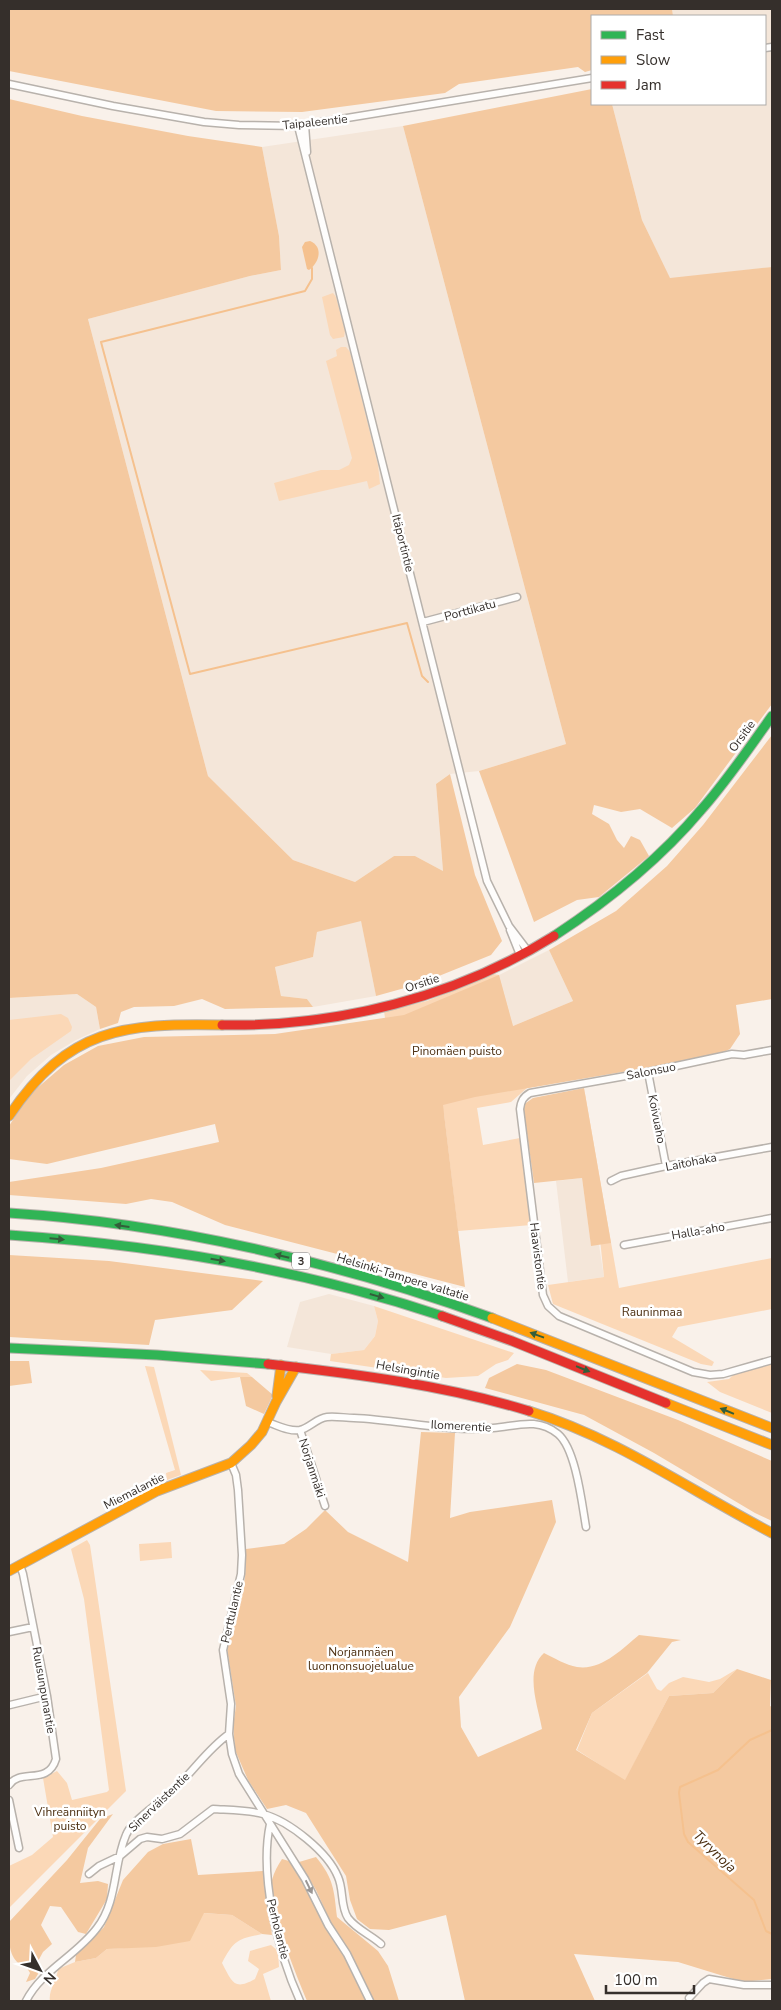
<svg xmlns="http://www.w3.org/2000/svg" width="781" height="2010" viewBox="0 0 781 2010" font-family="'Nunito Sans',sans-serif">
	<rect width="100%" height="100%" fill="#f9f1ea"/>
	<path fill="#f4e6d9" d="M672 9H772V267L670 279 642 220 612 104H765V16H673Z
		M403 126 566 744 479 771 450 774 436 784 443 871 415 856H394L355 882 293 860 208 776 88 319 250 276 281 270 279 236 262 147Z
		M361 920 376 996 313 1007 307 999 281 996 275 967 313 957 317 932Z
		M549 950 573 1001 513 1026 499 975Z
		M77 994 96 1007 100 1029 76 1040 51 1055 27 1076 9 1099V998Z
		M582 1178 591 1245H599L604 1277 568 1282 556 1181Z
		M329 1294 374 1306 378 1321 375 1336 364 1350 331 1354 287 1347 300 1302Z"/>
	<path fill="#fbd8b7" d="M333 293 336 297 345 331 344 337 333 339 330 335 322 297Z
		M341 347H346L350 352 378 465 380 484 369 489 367 481 279 501 274 483 321 470H339L349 465 352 458 326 361 337 356 336 350Z
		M493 974 499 975 513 1026 550 1084 527 1088 511 1102 477 1108 483 1145 520 1138 531 1225 458 1231 444 1114 385 1018 384 1011 427 1001Z
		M61 1014 68 1018 72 1027 71 1031 31 1059 9 1081V1020Z
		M584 1088 619 1288 772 1258V1309L678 1327 672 1337 714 1362 712 1366 701 1364 553 1304 548 1285 604 1277Z
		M374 1306 514 1353 508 1360 496 1364 478 1376 446 1378 330 1361 331 1354 364 1350 375 1336 378 1321Z
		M772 1362V1413L720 1392 707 1382 729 1379 734 1374Z
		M145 1366 154 1367 181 1475 167 1480 166 1473 175 1470Z
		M200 1370 247 1373 252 1377H240L211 1381Z
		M87 1540 90 1545 126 1791 9 1908V1866L32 1855 53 1837 43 1778 57 1771 67 1783 72 1800 107 1792 109 1790 84 1599 71 1549Z
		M171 1542 172 1558 140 1561 139 1544Z
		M737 1669 713 1693 669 1696 625 1781 577 1750 592 1713 648 1673 657 1689 661 1691 669 1683 683 1677 709 1682 720 1679Z
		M203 1913 232 1915 262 1934C238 1939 234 1940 222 1963 232 1982 234 1991 255 1979L259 1969 248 1961 250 1951 271 1945 278 1951 279 1967 263 1974 271 2001H50C48 1991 57 1980 58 1969L75 1962 96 1958 107 1949 124 1948Z"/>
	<path fill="#f4c9a0" d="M9 9H672L673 16H592V70L585 72 578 67 459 84 445 93 302 112 216 111 9 71Z
		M592 89V104H612L642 220 670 278 772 267V704L695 808 672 828 640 809 621 812 594 805 592 814 609 824 617 840 624 848 631 836 640 840 649 856 599 897 577 900 534 922 479 771 566 744 403 126Z
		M9 99 82 116 188 136 262 147 279 236 281 270 250 276 88 319 208 776 293 860 355 882 394 856H415L443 871 436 784 450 774 475 875 502 941 491 955 419 984 376 996 361 921 317 932 313 957 275 967 281 996 307 999 313 1007 225 1009 202 999 174 1006 134 1007 121 1012 118 1023 100 1029 96 1007 77 994 9 998Z
		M772 735V999L736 1005 740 1034 730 1049 716 1056 475 1097 443 1105 465 1287 225 1225 172 1202 151 1199 126 1204 9 1195V1182L101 1168 219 1142 215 1124 47 1164 9 1159V1126L29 1095 64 1065 98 1046 144 1037 275 1034 404 1015 499 975 513 1026 573 1001 549 950 616 911 667 866 703 825Z
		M584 1088 611 1243 591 1246 582 1178 534 1183 523 1105 533 1098Z
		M9 1255 109 1261 263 1281 232 1310 155 1320 149 1345 9 1337Z
		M9 1361H29L32 1383 9 1386Z
		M517 1364 546 1370 678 1420 772 1461V1521L755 1513 654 1453 584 1415 485 1388 489 1378Z
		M240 1377H252L273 1395 264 1414 246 1406Z
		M421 1432 455 1433 450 1518 470 1512 552 1500 556 1522 510 1627 459 1697 461 1727 478 1757 542 1729C538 1706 524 1671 544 1653 554 1658 566 1665 577 1667 601 1671 622 1649 639 1635L681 1640 672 1642 647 1673 592 1713 576 1750 625 1780 669 1696 713 1693 737 1669 771 1680 770 1706 772 1707V1979L743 1982 678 1962 574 1954 595 2001H465L446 1915 389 1930 370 1929 357 1919 350 1900 346 1876 306 1813 286 1805 267 1809 248 1780 235 1750 233 1726 236 1706 227 1649 245 1578 246 1549 284 1544 306 1529 325 1510 348 1532 408 1562Z
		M113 1814 88 1848 80 1883 98 1881 108 1884 107 1899 86 1934 78 1932 61 1907 50 1906 41 1925 52 1944 43 1952 36 1965 38 1974 35 1979 26 1982 30 1973 27 1968C7 1961 9 1941 9 1922L67 1860 100 1819Z
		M191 1839 198 1875 263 1871 272 1935 262 1934 232 1915 204 1913 190 1941 156 1947 107 1949 96 1958 75 1962 76 1955 104 1927 123 1880 148 1852 163 1844Z
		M316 1857C334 1879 334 1890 337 1917L378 1951 388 1966 399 2001H374L350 1953 332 1925 316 1890 299 1862Z
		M282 1859 289 1861 304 1884 328 1932 344 1955 366 2001H307C297 1977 267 1904 272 1880 274 1872 278 1865 282 1859Z"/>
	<path fill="#f5c18e" d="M310 241C324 247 319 263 309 270L307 269 302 247 305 242Z"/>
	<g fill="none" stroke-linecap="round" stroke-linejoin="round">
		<path stroke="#f5c18e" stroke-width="2" d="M312 268V279L305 291 101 342 190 674 407 623 422 676 428 682
			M772 1730 750 1740 718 1770 680 1787 679 1793 684 1834 688 1842 754 1900 766 1931 772 1934"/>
		<defs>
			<path id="street" d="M765 48 772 47
				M9 84 113 106 204 122 239 125 298 126 592 78
				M305 125 307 152
				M298 126 487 881 509 926 528 951
				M423 622 517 597
				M510 930 520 955
				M772 1050 744 1055 732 1054 648 1072 530 1093C523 1097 521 1101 520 1109L543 1295 548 1306 559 1316 693 1372 710 1375 723 1374 772 1360
				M648 1072 666 1166
				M611 1181 621 1176 666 1166 772 1147
				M624 1245 772 1218
				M267 1422C277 1425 289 1432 300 1430 309 1428 317 1418 327 1417 336 1416 345 1418 354 1418 400 1420 447 1432 493 1428 517 1426 537 1417 558 1434 576 1449 582 1504 586 1527
				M300 1430 325 1506
				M231 1463 236 1475 238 1490 242 1555 241 1574 223 1650 231 1704 229 1734 232 1754 239 1774 305 1879 328 1925 347 1954 370 2001
				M9 1632 33 1627
				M10 1705 47 1696
				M9 1785C20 1768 48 1786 56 1759L47 1696 23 1574 20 1565
				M9 1800 19 1848
				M270 1824C259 1876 278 1953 300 2001
				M89 1874 99 1866 120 1856 140 1839 147 1837 162 1839 180 1834 213 1809C229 1810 248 1810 263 1814 289 1821 328 1852 338 1877 344 1890 340 1906 348 1918 356 1929 371 1935 381 1944
				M689 1998 703 1983 709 1979 744 1985H772
				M26 2001C42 1970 76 1956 97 1928 118 1901 113 1865 126 1835 130 1825 141 1817 149 1810 162 1800 175 1789 186 1777 200 1762 212 1746 229 1734"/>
			<path id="fast" d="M554 936C609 900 659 860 701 810 727 781 749 748 772 716
				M9 1213C170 1223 341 1263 492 1318
				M9 1235C157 1245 302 1269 442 1316
				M9 1348 157 1355 268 1364"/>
			<path id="slow" d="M9 1116C68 1028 124 1023 222 1025
				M492 1318 772 1428
				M277 1396 281 1365
				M666 1403 772 1445
				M529 1411C617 1438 691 1491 772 1533
				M9 1571 157 1491 231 1463 251 1445 262 1432 276 1402 296 1367"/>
			<path id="jam" d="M222 1025C338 1027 456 997 554 936
				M442 1316 512 1341 666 1403
				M268 1364C356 1374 444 1385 529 1411"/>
		</defs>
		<use href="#street" stroke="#b8b2ac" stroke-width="9"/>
		<use href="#fast" stroke="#b8b2ac" stroke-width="11"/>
		<use href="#slow" stroke="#b8b2ac" stroke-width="11"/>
		<use href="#jam" stroke="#b8b2ac" stroke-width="11"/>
		<use href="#street" stroke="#fefdfc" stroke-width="6"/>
		<use href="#fast" stroke="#30b455" stroke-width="9"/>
		<use href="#slow" stroke="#ff9f0a" stroke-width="9"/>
		<use href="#jam" stroke="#e5322d" stroke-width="9"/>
	</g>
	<defs><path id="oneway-solid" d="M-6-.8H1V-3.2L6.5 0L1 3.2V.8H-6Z" transform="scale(1.25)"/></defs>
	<g fill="#335e3a">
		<use href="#oneway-solid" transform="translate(122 1226) rotate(-172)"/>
		<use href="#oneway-solid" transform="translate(57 1239) rotate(5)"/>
		<use href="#oneway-solid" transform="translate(282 1256) rotate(-166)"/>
		<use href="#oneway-solid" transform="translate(218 1260) rotate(10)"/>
		<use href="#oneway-solid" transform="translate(377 1296) rotate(16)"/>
		<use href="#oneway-solid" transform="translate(537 1335) rotate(-160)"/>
		<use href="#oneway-solid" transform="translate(583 1369) rotate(22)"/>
		<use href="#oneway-solid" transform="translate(727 1411) rotate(-158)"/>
	</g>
	<use fill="#9a9694" href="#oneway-solid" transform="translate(309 1887) rotate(64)"/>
	<g text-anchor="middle" stroke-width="5" stroke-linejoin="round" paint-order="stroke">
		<rect fill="#fff" stroke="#726d6b" stroke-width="1" x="292" y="1252.5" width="18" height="17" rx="4"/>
		<g font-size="11" font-weight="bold" fill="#352f2b">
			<text x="301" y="1265">3</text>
		</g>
		<g font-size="12" fill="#352f2b" stroke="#fff">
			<text transform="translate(315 122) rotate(-6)" y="4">Taipaleentie</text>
			<text transform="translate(403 543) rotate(76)" y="4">Itäportintie</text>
			<text transform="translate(470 610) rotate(-15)" y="4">Porttikatu</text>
			<text transform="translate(742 736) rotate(-54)" y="4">Orsitie</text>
			<text transform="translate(422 983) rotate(-18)" y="4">Orsitie</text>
			<text transform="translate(651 1071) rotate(-11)" y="4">Salonsuo</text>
			<text transform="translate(657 1119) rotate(79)" y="4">Koivuaho</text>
			<text transform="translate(691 1162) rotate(-11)" y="4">Laitohaka</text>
			<text transform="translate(698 1231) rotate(-10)" y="4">Halla-aho</text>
			<text transform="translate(538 1256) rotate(83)" y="4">Haavistontie</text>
			<text transform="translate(403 1277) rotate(17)" y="4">Helsinki-Tampere valtatie</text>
			<text transform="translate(408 1370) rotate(10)" y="4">Helsingintie</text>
			<text transform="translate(461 1426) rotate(3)" y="4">Ilomerentie</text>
			<text transform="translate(312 1468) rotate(72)" y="4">Norjanmäki</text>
			<text transform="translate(134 1491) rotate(-27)" y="4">Miemalantie</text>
			<text transform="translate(232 1612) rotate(-77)" y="4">Perttulantie</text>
			<text transform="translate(44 1690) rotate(80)" y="4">Ruusunpunantie</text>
			<text transform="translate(159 1802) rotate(-44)" y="4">Sinerväistentie</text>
			<text transform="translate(278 1929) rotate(76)" y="4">Perholantie</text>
		</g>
		<g font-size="12" fill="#4c2f11" stroke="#fff">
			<text x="457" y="1055">Pinomäen puisto</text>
			<text x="652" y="1316">Rauninmaa</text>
			<text x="361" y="1656">Norjanmäen<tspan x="361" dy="14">luonnonsuojelualue</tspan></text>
			<text x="70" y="1816">Vihreänniityn<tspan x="70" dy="14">puisto</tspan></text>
		</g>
		<g font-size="14" font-style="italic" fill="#492c0e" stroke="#fff">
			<text transform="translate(715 1851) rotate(44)" y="5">Tyrynoja</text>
		</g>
	</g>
	<rect width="781" height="2010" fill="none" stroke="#352f2b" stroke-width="20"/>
	<rect x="591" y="15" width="175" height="90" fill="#ffffff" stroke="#aeacaa"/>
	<rect x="601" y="31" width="25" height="8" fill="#30b455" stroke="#aeacaa"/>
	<text x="636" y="40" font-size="15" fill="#352f2b">Fast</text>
	<rect x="601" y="56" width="25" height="8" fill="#ff9f0a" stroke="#aeacaa"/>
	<text x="636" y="65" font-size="15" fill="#352f2b">Slow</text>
	<rect x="601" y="81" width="25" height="8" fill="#e5322d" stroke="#aeacaa"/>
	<text x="636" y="90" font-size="15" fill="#352f2b">Jam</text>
	<g transform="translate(40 1970) rotate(131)" stroke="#ffffff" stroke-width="4" paint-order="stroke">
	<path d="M0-4L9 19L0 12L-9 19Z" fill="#352f2b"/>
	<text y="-8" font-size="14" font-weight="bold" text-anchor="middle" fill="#352f2b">N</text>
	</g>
	<path d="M606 1985v8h88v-8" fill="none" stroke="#352f2b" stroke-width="2.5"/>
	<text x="614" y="1985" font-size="15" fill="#352f2b" stroke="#ffffff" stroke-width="4" paint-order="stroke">100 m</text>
</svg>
